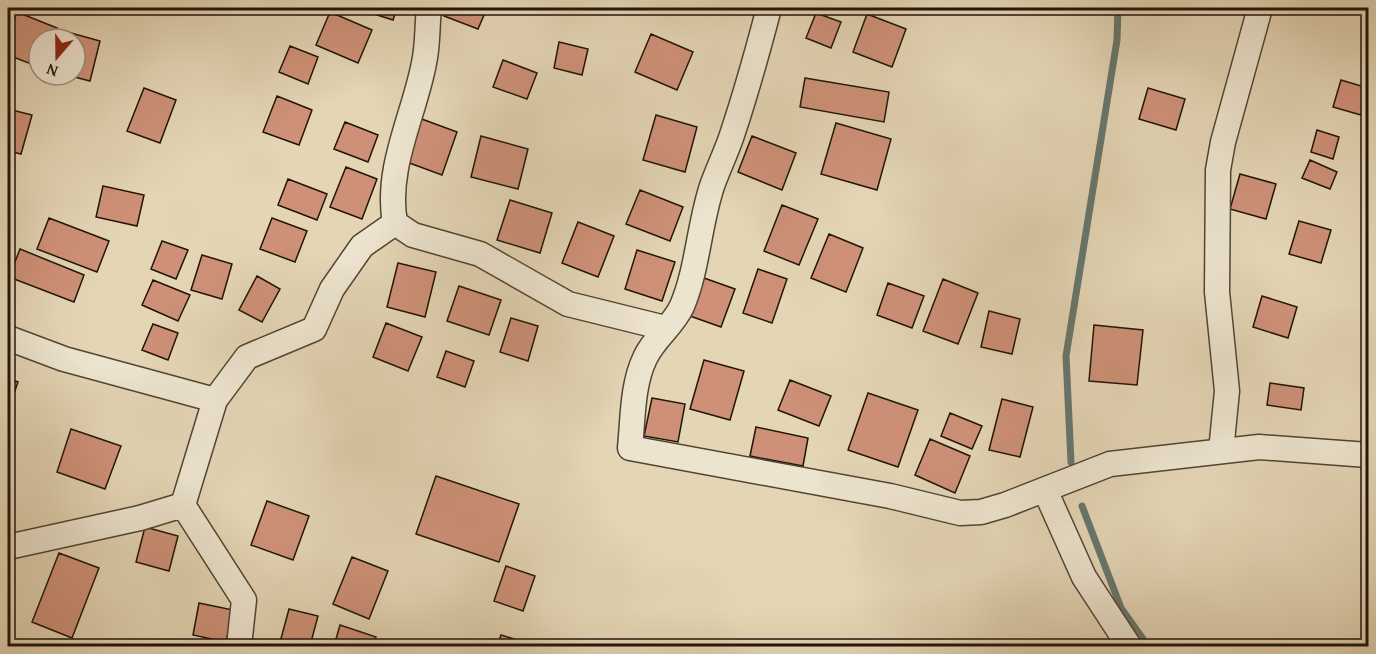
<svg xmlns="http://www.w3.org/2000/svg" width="1376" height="654" viewBox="0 0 1376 654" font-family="'Gentium Book Plus',serif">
	<rect width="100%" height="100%" fill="#e4d5b5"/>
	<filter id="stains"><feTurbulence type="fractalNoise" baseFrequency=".00333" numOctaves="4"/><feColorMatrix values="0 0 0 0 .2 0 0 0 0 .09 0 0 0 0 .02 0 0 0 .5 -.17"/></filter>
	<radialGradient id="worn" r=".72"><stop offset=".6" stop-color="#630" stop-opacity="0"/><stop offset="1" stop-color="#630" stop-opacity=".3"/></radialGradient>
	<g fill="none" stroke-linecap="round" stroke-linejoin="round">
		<path stroke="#66776d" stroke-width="7" d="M1071 462 1066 356 1117 40 1118 8
			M1082 506 1121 608 1148 646"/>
	</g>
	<path fill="#ce9178" stroke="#201508" stroke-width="1.5" d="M355 8H397L393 20Z
		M447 8H487L478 29 444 16Z
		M17 12 57 28 53 39H39V67L8 55V37Z
		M330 12 372 30 358 63 316 45Z
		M816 13 841 22 831 48 806 38Z
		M867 14 906 29 892 67 853 52Z
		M71 33 100 41 90 81 67 75H75V39H70Z
		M651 34 693 52 677 90 635 72Z
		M559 42 588 49 582 75 554 68Z
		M290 46 318 57 308 84 279 72Z
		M503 60 537 73 527 99 493 87Z
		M805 78 889 92 884 122 800 107Z
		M1341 80 1368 88 1361 115 1333 107Z
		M144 88 176 100 160 143 127 131Z
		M1148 88 1185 99 1176 130 1139 119Z
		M277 96 312 110 299 145 263 132Z
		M8 109 32 115 21 154 8 151Z
		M656 115 697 127 685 172 643 160Z
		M419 118 457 132 442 175 404 161Z
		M345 122 378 135 368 162 334 149Z
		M836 123 891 139 877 190 821 174Z
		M1317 130 1339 137 1333 159 1311 152Z
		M481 136 528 149 518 189 471 177Z
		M752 136 796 153 782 190 738 172Z
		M1310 160 1337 172 1330 189 1302 178Z
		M346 167 377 179 362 219 330 207Z
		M1240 174 1276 184 1266 219 1230 209Z
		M288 179 327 194 317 220 278 205Z
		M103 186 144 195 137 226 96 217Z
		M640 190 683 207 670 241 626 224Z
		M510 200 552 213 540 253 497 240Z
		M782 205 818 219 799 265 764 251Z
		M49 218 109 241 97 272 37 249Z
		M272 218 307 231 295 262 260 249Z
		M1299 221 1331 230 1321 263 1289 254Z
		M578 222 614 236 598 277 562 263Z
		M829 234 863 248 846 292 811 278Z
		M162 241 188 250 176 279 151 269Z
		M20 249 84 275 74 302 9 277Z
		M637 250 675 262 662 301 625 289Z
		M202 255 232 264 222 299 191 290Z
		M398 263 436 272 425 317 387 307Z
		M758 269 787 279 772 323 743 313Z
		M257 276 280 289 262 322 239 310Z
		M704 278 735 289 721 327 690 316Z
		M943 279 978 293 958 344 923 331Z
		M153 280 190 295 178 321 142 305Z
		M888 283 924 296 912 328 877 315Z
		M459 286 501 300 489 335 447 321Z
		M1262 296 1297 307 1288 338 1253 327Z
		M989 311 1020 319 1012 354 981 347Z
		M511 318 538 326 528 361 500 352Z
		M386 323 422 337 408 371 373 357Z
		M153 324 178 333 168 360 142 350Z
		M1094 325 1143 330 1137 385 1089 381Z
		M446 351 474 361 465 387 437 377Z
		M1367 352H1368V380L1363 379Z
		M704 360 744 371 730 420 690 409Z
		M8 378 18 382 8 411Z
		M790 380 831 396 819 426 778 410Z
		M1270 383 1304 388 1301 410 1267 405Z
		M868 393 918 410 898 467 848 450Z
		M652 398 685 404 678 442 644 436Z
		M1002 399 1033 407 1020 457 989 450Z
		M950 413 982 426 972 449 941 436Z
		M756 427 808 438 803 466 750 456Z
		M71 429 121 446 105 489 57 472Z
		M930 439 970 456 955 493 915 475Z
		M436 476 519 504 499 562 416 534Z
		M267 501 309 516 293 560 251 545Z
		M145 527 178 536 169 571 136 562Z
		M59 553 99 568 72 638 32 622Z
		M352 557 388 571 369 619 333 604Z
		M506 566 535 576 523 611 494 601Z
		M199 603 233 610 226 642 193 635Z
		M289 609 318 616 310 646H279Z
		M340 625 376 637 373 646H334Z
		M501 635 537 646H497Z"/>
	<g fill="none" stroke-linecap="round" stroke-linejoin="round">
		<defs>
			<path id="minor" d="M769 8C758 50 746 93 732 135 726 153 718 169 712 186 699 225 698 268 682 306 673 326 654 338 645 358 632 385 633 419 630 448L890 496 960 513 981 512 1005 505 1110 464 1259 447 1368 455
				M395 223C385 168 414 116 424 63 428 45 427 26 429 8
				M8 338 64 359 215 400
				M1221 451 1227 391 1217 292 1218 170 1223 142 1260 8
				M1045 490 1084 577 1129 646
				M8 547 140 518 183 505
				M239 646 244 600 183 505 215 400 247 357 314 329 332 289 362 246 395 223 413 235 480 254 568 304 665 328"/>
		</defs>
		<use href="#minor" stroke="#514533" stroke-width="27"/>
		<use href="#minor" stroke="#ede4cf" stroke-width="24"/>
	</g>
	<rect width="1376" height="654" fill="none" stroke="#e4d5b5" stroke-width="30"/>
	<rect x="9" y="9" width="1358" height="636" fill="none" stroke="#201508" stroke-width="3"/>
	<rect x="15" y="15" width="1346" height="624" fill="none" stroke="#201508" stroke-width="1.5"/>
	<g transform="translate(57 57) rotate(200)"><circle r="28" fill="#ede4cf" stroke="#9b917f" stroke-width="1.5"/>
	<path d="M0-4.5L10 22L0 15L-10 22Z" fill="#8f2418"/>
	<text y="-9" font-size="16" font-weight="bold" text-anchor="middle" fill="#201508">N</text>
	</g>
	<rect width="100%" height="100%" filter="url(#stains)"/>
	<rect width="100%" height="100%" fill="url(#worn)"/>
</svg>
